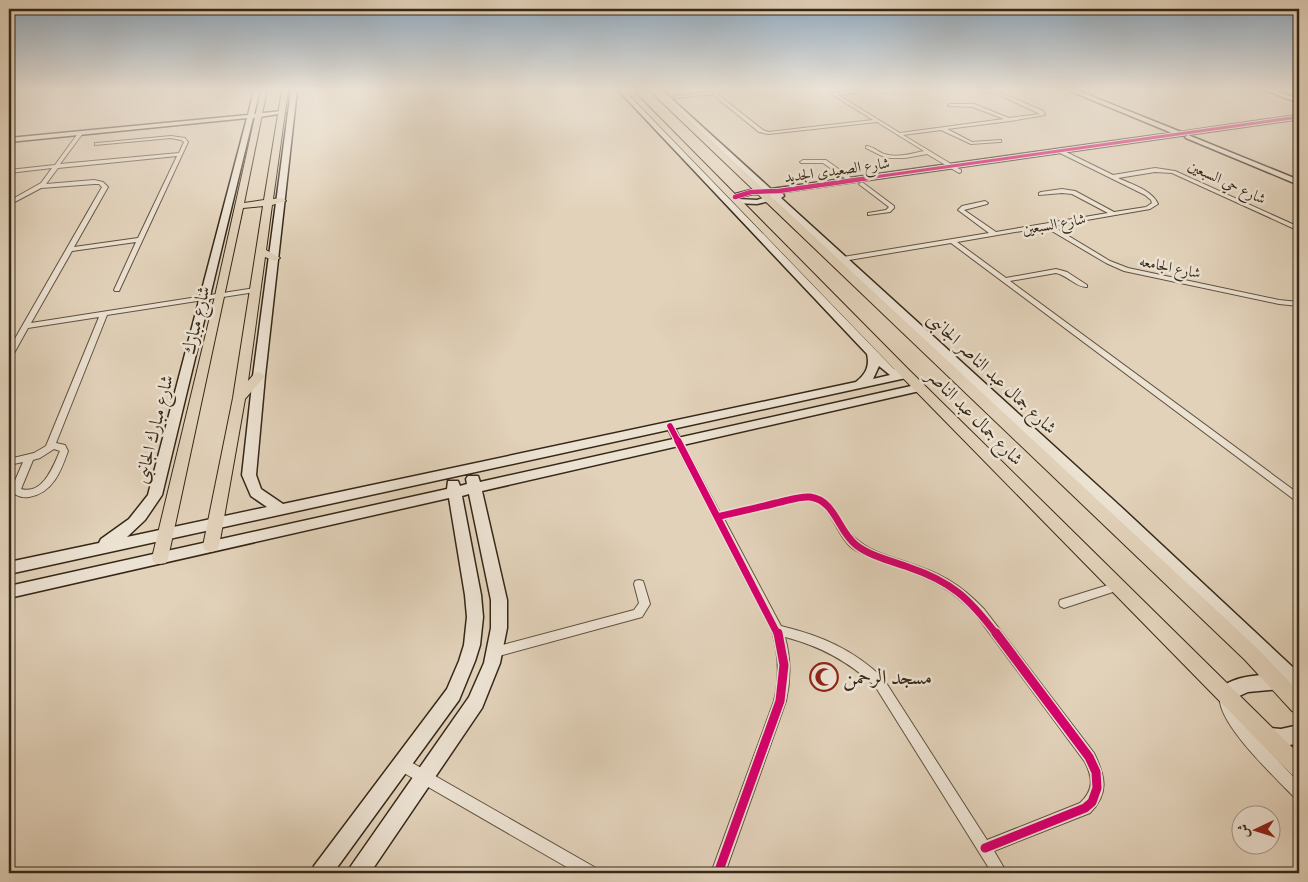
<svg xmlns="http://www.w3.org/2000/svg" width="1308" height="882" viewBox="0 0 1308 882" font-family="'IM FELL French Canon',Amiri,serif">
	<rect width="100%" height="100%" fill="#e2d2ba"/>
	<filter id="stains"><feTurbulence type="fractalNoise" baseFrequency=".004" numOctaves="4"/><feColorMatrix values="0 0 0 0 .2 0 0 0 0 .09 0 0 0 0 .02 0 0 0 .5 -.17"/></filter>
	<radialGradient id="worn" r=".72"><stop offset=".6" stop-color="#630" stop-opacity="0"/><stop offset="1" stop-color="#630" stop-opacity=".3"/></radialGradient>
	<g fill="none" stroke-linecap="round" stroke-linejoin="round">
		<defs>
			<path id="street" d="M725 90H737L716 93 763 130 768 132 873 120 825 90H830L834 93 858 90H879L896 92 895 94 869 91 838 95 900 133 1004 119 973 107 948 106 950 104H974L1009 118 1040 114 1002 96 978 90C1001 90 1022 102 1043 111L1045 115 1010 121 947 129 972 142 1001 140V142H999L971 144 941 130 903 135 961 170V172L959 173 927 154 905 158H890L882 156 866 148V146C873 146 878 152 884 154 897 158 911 154 924 151L877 122 768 134 759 132 712 94 667 99 665 98Z
				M79 132 83 133 60 164 179 153 184 142 181 140 171 138 95 145V143H97L171 136 185 138 188 142 119 291H115L114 290 136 242 72 251 31 323 255 288 258 290 255 292 107 315 56 443 65 445 68 451C61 471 53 493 29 497 22 498 15 496 11 490L23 462 9 465V459L34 453 46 446 99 317 28 328 13 355 9 357V349L102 187 99 184H94L41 188 9 205V201L41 183 52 168 9 173V170L55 165ZM177 156 138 238 74 247 108 187 103 182 94 180 46 184 58 168ZM54 449 60 451C53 467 43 495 21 489L33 460 40 458Z
				M1058 150H1062L1113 175 1155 168 1175 171 1299 227V231L1297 230 1172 173 1155 172 1118 178C1131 184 1152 190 1158 204L1150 209 1052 226 1110 261 1128 268 1279 300 1299 302V306L1279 304 1124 271 1106 263 1045 227 957 242 1006 278 1056 269 1067 272 1087 285V287C1077 288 1067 275 1056 273L1010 281 1299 494V502L1296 501 951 243 843 261 840 259 843 257 989 233 958 210 962 206 985 201 988 203 987 204 964 210 996 232 1108 213 1072 194 1062 193 1039 195V193L1041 192 1062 189 1075 191 1114 212 1146 207 1152 203 1151 200 1145 195 1058 152Z
				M803 160H826L854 180 849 181 823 163H801L800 162Z
				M862 182 894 206V208L890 212 868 215V213L886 210 889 207 860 185 859 184Z
				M670 423 674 426 720 513 802 494C843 494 834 525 860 542 873 552 891 557 906 562 940 573 959 583 984 609L1094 753C1105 776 1110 793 1090 813L994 851 1007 873H992L875 686C848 661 820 646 785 637 791 659 791 679 786 701L725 873H711L774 701C780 677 779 655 772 631L666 426ZM802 500C807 500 813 500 817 502 833 511 837 536 852 548 865 557 883 562 898 567 932 579 952 589 976 615L1085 762C1093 778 1094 790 1080 803L987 840 883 678C852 649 822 636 781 626L724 519Z
				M639 580 643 581 644 584 650 604 642 617 495 657 491 656 489 652 491 648 495 647 634 610 639 603 634 584 635 581Z
				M1118 582 1122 583 1123 586 1122 589 1064 608 1060 606 1059 603 1060 600Z
				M1225 691 1229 693 1232 705 1247 727 1299 783V799L1294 797C1278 780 1210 717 1221 693Z
				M402 757 596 868 598 873H577L397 769 395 764 397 759Z"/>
			<path id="secondary" d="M254 90H260L254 114 282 111 285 113 253 118 162 495 145 520 127 537 267 507 251 496 242 475 253 376 291 90H297L265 376 256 475 261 489 283 504 856 382C866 374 870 366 867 354L618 90H624L894 369 910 373 912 375 906 378 9 574V562L99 543 101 539 129 519 148 495 247 118 9 142V138L248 115ZM879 366 890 375 873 379Z
				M656 90H662L771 189 1172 133 1068 90H1076L1181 132 1299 115V119L776 193 783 194 784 196 781 198 1120 506 1299 673V692L1293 690 1287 684 1280 689 1248 692 1226 702 1220 700 1217 694C1225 676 1259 675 1276 674L1110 514 774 200 757 204 735 203V199H738L757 200 770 196 767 194H752L732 199V195L751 190 762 189Z
				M1264 90H1273L1299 99V103Z
				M1188 135 1299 180V185L1186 138 1185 137Z
				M920 384 926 388 924 390 482 491 507 600V628L500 663 482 708 370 873H348L351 866 469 697 484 663 491 628V600L469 494 462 496 481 595 483 617 480 645 475 661 459 700 333 873H311L314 866 447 689 459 661 464 645 467 617 465 595 449 498 9 598V586L447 489 448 481H458L460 486 467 484 466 479 468 476H478L480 482Z
				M1299 725V743C1286 746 1275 748 1263 743L1260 737 1263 731 1269 728 1281 729Z"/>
			<path id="primary" d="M261 90H267L244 203 264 200 282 90H288L273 199 282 198 286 201 272 205 266 250 280 258 275 261 265 257 248 381 255 373 259 372 265 376 245 399 219 546 217 550 211 552 205 550 203 546 233 398 263 206 243 208 168 558 166 563 160 564 154 563 152 558 215 296Z
				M625 90H632L909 370 1299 754V778L1292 775 901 376Z
				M649 90H656L1257 648 1299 692V714L1292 711 1245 660Z"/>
		</defs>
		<use href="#street" stroke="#605240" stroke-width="2"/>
		<use href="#secondary" stroke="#352818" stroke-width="3"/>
		<use href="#primary" stroke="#352818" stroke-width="2"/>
		<use href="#street" fill="#ece2d2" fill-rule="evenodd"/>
		<use href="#secondary" fill="#ece2d2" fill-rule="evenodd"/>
		<use href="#primary" fill="#e2d2ba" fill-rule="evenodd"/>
		<defs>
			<path id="cycleway-far4" d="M860 179 1299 117"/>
			<path id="cycleway-far3" d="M735 197 751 192 779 191 869 178"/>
			<path id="cycleway-far2" d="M670 426 679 443"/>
			<path id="cycleway-far1" d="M678 441 778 635
				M717 517C737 512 757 508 776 503 787 501 799 496 810 497 835 500 838 531 856 545 870 556 891 561 908 567 952 582 969 598 997 635"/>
			<path id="cycleway" d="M985 848 1085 808 1092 802 1097 788 1096 772 1089 757 996 633
				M718 873 780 701 784 665 778 633"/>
		</defs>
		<use href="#cycleway-far4" stroke="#ece2d2" stroke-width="5"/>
		<use href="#cycleway-far3" stroke="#ece2d2" stroke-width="6"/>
		<use href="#cycleway-far2" stroke="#ece2d2" stroke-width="8"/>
		<use href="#cycleway-far1" stroke="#ece2d2" stroke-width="10"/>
		<use href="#cycleway" stroke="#ece2d2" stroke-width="12"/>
		<use href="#cycleway-far4" stroke="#d6006c" stroke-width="3"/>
		<use href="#cycleway-far3" stroke="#d6006c" stroke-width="4.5"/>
		<use href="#cycleway-far2" stroke="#d6006c" stroke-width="5.5"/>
		<use href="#cycleway-far1" stroke="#d6006c" stroke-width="7"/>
		<use href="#cycleway" stroke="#d6006c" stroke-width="9"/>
	</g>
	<linearGradient id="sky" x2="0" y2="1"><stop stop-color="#8ea9c0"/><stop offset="0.42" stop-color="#f2ebe0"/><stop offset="1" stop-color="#f2ebe0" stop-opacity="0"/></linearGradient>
	<rect width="1308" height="213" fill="url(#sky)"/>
	<defs>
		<symbol id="mosque-ring" viewBox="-11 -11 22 22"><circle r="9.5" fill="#ece2d2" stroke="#8f2418" stroke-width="1.5"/><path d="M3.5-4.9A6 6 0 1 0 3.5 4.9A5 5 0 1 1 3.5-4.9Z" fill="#8f2418"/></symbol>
	</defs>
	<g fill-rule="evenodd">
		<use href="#mosque-ring" x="808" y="661" width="32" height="32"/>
	</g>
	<g text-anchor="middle" stroke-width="5" stroke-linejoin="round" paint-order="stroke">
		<g font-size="15" fill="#352818" stroke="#ece2d2">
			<text transform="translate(837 170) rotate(-8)" y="5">شارع الصعيدى الجديد</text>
			<text transform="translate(1227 182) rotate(25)" y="5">شارع حي السبعين</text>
			<text transform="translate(1054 224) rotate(-10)" y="5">شارع السبعين</text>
			<text transform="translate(1170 267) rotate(12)" y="5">شارع الجامعه</text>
		</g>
		<g font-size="18" fill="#352818" stroke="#ece2d2">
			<text transform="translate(196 320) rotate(-77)" y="6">شارع مبارك</text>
			<text transform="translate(992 373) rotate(43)" y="6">شارع جمال عبد الناصر الجانبى</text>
			<text transform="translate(975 417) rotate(45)" y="6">شارع جمال عبد الناصر</text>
			<text transform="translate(154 429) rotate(-76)" y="6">شارع مبارك الجانبى</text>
		</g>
		<g font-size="21" fill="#352818" stroke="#ece2d2" text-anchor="start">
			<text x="843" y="684">مسجد الرحمن</text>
		</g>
	</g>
	<rect width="1308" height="882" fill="none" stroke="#e2d2ba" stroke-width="30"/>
	<rect x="10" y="10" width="1288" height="862" fill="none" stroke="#352818" stroke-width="2.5"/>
	<rect x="15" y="15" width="1278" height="852" fill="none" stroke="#352818"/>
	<g transform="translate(1256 830) rotate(266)"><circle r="24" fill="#ece2d2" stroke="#a39888"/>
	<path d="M0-4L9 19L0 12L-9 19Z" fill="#8f2418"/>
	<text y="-8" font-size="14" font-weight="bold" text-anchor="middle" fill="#352818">ش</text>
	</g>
	<rect width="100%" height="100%" filter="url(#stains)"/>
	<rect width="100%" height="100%" fill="url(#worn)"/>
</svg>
